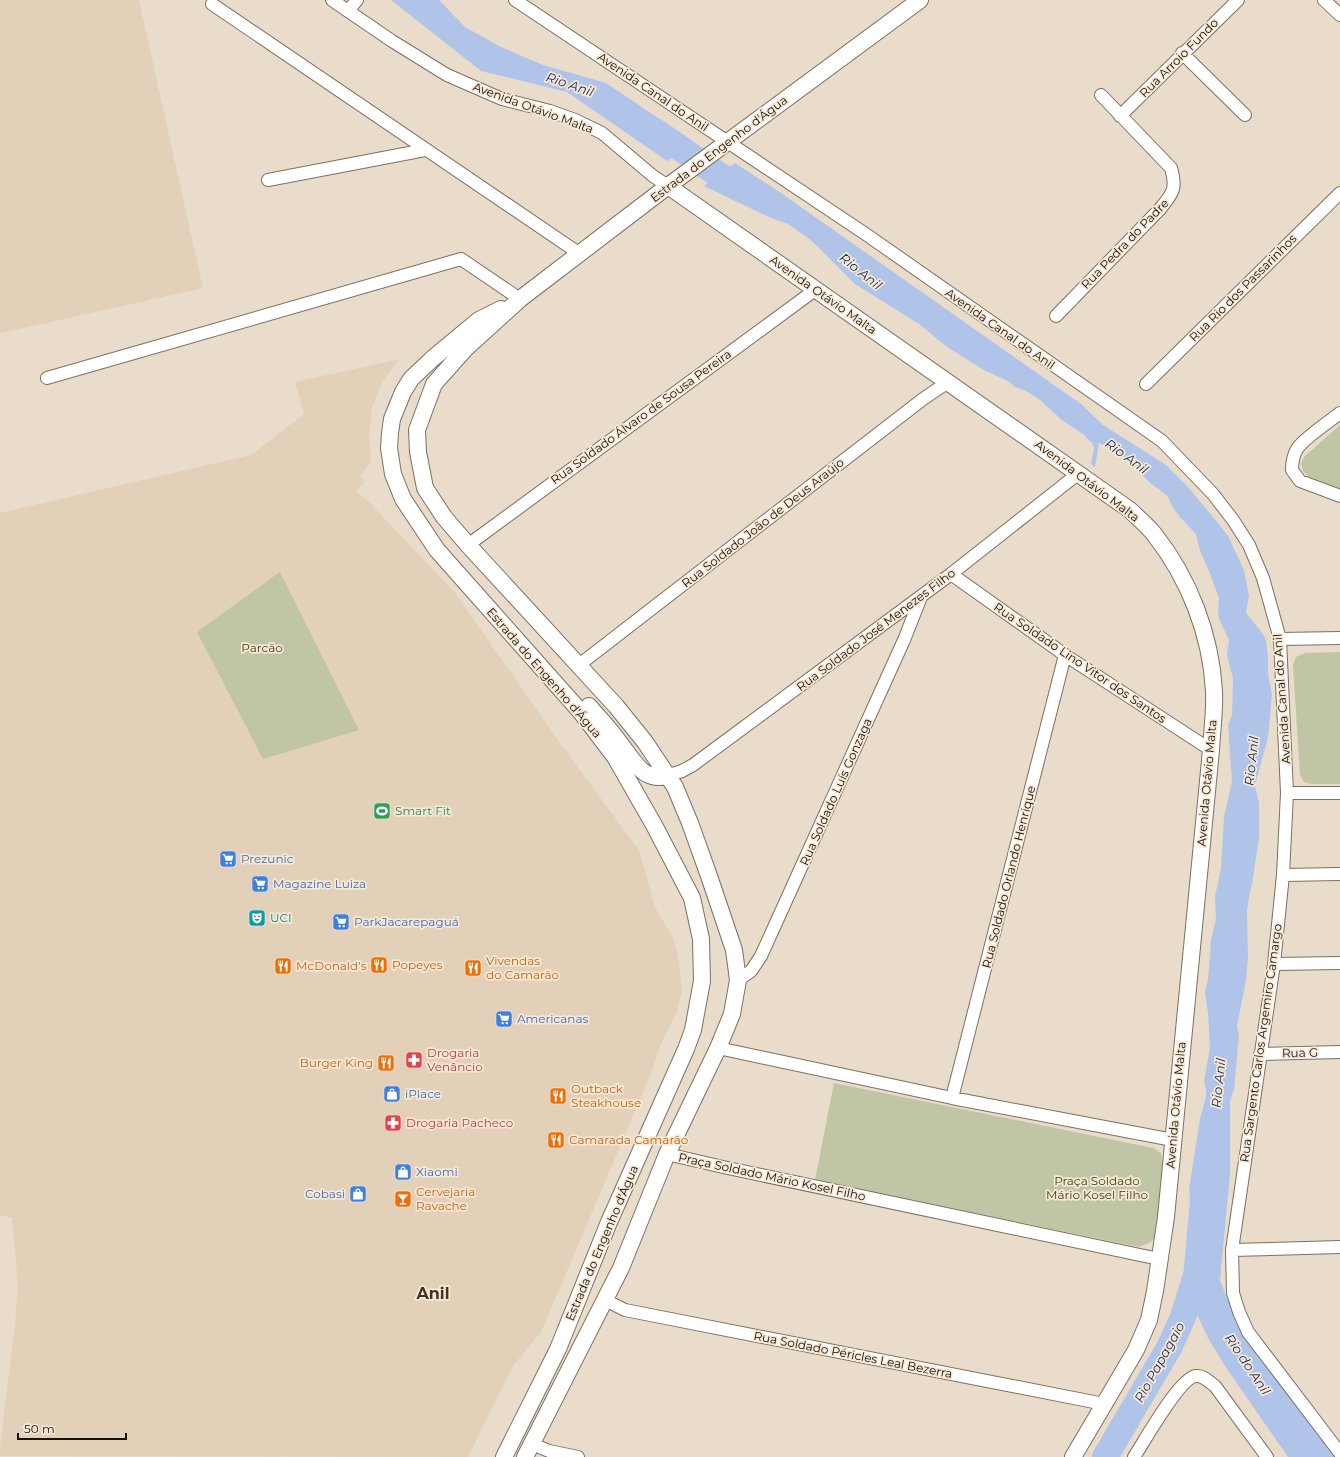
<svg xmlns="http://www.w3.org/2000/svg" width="1340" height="1457" viewBox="0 0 1340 1457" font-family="Montserrat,sans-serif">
	<rect width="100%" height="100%" fill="#eadcca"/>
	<path fill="#e3d0b8" d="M0 0H139L203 288 0 333Z
		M400 359 382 382 372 408 369 436 371 458 370 464 360 475 365 482 356 491 371 504 456 594 562 746 639 850 655 907 673 938 678 956 682 992 676 1014 662 1042 645 1088 541 1332 513 1366 468 1457 0 1456V1447L15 1324 18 1284 12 1218 0 1215V513L251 455 304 414 295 382Z"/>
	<path fill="#bfc5a5" d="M1340 425V490L1310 478 1303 471 1301 463 1305 456Z
		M280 572 359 730 263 759 197 632Z
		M1340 652V784H1311L1304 782 1300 775 1293 665 1296 657 1305 653Z
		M834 1083 1153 1148 1161 1153 1163 1162 1157 1235 1151 1242 1139 1247 815 1180Z"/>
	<path fill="#b0c4e9" d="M391 0H439L465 27 499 46 543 65 606 83 694 142 683 151 667 161 567 92 481 71Z
		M735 163 781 193 1081 404 1103 425 1166 465 1187 486 1218 523 1228 536 1244 570 1249 596 1246 613 1263 634 1266 640 1268 657V674L1272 695 1268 738 1255 785 1259 803V838L1252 884 1249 897 1247 910 1248 958 1246 980 1237 1026 1239 1036 1234 1089 1230 1101V1175L1220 1280 1233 1314 1245 1335 1335 1457H1288L1225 1366 1208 1338 1192 1304 1186 1306 1183 1280 1190 1200 1189 1189 1200 1119 1206 1097V1089L1204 1082 1210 1047 1208 1013 1205 992 1208 980 1211 940 1216 919 1215 896 1221 869 1224 817 1232 781 1228 725 1232 715 1233 679 1227 654 1229 640 1220 621 1218 613 1219 598 1209 571 1200 551 1196 534 1180 517 1173 508 1168 497 1160 490 1150 483 1128 460 1099 443 1095 467 1091 464 1094 448 1092 443 1083 434 1063 421 1040 400 1026 391 1015 387 1008 381 984 370 947 347 919 324 855 284 813 242 801 233 788 224 771 218 704 186Z"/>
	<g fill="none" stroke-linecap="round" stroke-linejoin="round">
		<path stroke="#b0c4e9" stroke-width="26" d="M655 131 719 175 750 191
			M1105 1457 1170 1346 1183 1317 1197 1272"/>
		<defs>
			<path id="street" d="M332 0 392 41 447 75 502 99 550 111 575 120 602 133 653 176 668 186
				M515 0 867 235 1162 441 1213 494 1233 520 1249 545 1263 578 1280 639 1287 793 1283 875 1274 964 1232 1250 1233 1293 1239 1312 1248 1332 1340 1453
				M1324 0 1340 15
				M212 4 580 254
				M348 11 357 0
				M1182 53 1245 115
				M1120 116 1238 0
				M268 180 425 150
				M1056 316 1160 209C1173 193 1177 189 1171 168L1101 95
				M47 378 461 259 520 299
				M1146 384 1340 193
				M1340 413C1329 422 1304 438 1297 449 1293 456 1292 463 1292 470L1300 481 1340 496
				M468 545 815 290
				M951 574 1065 655 1211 750
				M1280 639 1340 638
				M579 665 923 399 948 382
				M666 776 682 771 693 765 951 574 1079 473
				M1287 793H1340
				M1283 875 1340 874
				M1274 964 1340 963
				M738 980 751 971 761 956 904 640 921 597
				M718 1048 952 1098 1173 1140
				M1260 1054 1340 1052
				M952 1098 1065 655
				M667 1154 723 1167 1159 1259
				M1232 1250 1340 1247
				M605 1300 625 1310 1104 1404
				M532 1444 549 1451 578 1457
				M1134 1457C1144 1442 1180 1377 1196 1376 1203 1375 1209 1382 1215 1386L1267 1457"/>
			<path id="secondary" d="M668 186 1130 510C1138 518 1147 525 1154 534 1189 578 1211 635 1214 691 1215 710 1212 731 1211 750L1166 1217 1155 1291 1149 1320 1136 1350 1073 1457
				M501 309 479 320 432 359 411 379 403 392 392 419 390 433 389 448 393 474 403 499 437 550 580 711 615 757 654 825 692 898 701 939 702 981 693 1030 686 1049 609 1222 558 1349 504 1457
				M589 706C599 718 610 729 619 742 628 753 634 765 645 773 652 777 659 778 666 776
				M525 1457 621 1268 667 1154 718 1048 732 1014 738 980 734 950 709 876 690 823 675 787 645 742 616 706 468 545 444 517 425 488 418 452 417 430 434 384 466 348 520 299 668 186 920 0"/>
		</defs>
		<use href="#street" stroke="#7c7060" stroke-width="14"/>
		<use href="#secondary" stroke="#7c7060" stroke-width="18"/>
		<use href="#street" stroke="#fff" stroke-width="12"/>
		<use href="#secondary" stroke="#fff" stroke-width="16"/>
	</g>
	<defs>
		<symbol id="stadium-square" viewBox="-11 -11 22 22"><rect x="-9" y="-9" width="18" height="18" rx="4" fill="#2e9e5b" stroke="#f8e9d7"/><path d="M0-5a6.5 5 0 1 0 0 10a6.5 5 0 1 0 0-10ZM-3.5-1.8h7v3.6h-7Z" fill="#fff"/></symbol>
		<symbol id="supermarket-square" viewBox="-11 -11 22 22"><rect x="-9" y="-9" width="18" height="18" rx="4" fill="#3f7fe0" stroke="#f8e9d7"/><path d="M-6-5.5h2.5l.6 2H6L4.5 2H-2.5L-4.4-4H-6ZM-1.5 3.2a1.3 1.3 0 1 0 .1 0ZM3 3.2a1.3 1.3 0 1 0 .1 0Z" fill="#fff"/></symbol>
		<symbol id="theatre-square" viewBox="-11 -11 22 22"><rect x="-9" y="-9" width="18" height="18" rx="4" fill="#0f9aa8" stroke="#f8e9d7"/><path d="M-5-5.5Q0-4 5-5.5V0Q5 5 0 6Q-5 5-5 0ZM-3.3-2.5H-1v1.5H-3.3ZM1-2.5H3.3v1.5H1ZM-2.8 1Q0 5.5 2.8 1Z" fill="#fff"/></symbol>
		<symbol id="restaurant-square" viewBox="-11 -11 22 22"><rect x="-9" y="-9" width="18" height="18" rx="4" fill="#e8710a" stroke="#f8e9d7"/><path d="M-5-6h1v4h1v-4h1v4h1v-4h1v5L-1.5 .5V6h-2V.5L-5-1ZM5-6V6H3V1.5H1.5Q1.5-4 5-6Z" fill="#fff"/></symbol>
		<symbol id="pharmacy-square" viewBox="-11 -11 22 22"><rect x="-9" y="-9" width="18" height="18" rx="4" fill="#e0444e" stroke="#f8e9d7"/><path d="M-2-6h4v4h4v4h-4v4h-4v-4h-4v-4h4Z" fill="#fff"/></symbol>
		<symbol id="shop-square" viewBox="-11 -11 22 22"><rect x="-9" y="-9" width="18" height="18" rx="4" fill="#3f7fe0" stroke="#f8e9d7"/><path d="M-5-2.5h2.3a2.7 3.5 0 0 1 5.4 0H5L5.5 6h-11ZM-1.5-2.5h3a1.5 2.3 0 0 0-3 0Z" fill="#fff"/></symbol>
		<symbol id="bar-square" viewBox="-11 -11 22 22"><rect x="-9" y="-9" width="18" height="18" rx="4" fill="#e8710a" stroke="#f8e9d7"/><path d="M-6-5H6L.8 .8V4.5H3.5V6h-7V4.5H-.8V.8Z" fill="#fff"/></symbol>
	</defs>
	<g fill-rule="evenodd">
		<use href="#stadium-square" x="372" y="801" width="20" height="20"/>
		<use href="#supermarket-square" x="218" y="849" width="20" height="20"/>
		<use href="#supermarket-square" x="250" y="874" width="20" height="20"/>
		<use href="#theatre-square" x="247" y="908" width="20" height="20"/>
		<use href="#supermarket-square" x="331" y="912" width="20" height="20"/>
		<use href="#restaurant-square" x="369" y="955" width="20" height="20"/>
		<use href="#restaurant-square" x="273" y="956" width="20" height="20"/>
		<use href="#restaurant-square" x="463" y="958" width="20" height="20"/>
		<use href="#supermarket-square" x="494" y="1009" width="20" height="20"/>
		<use href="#pharmacy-square" x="404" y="1050" width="20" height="20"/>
		<use href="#restaurant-square" x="376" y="1053" width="20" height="20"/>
		<use href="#shop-square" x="382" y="1084" width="20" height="20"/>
		<use href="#restaurant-square" x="548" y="1086" width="20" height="20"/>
		<use href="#pharmacy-square" x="383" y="1113" width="20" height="20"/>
		<use href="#restaurant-square" x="546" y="1130" width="20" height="20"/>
		<use href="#shop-square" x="393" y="1162" width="20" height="20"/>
		<use href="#shop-square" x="348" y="1184" width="20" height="20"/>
		<use href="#bar-square" x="393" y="1189" width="20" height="20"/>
	</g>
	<g text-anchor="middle" stroke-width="3.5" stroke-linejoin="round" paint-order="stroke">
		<g font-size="12" fill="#15110b" stroke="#f8e9d7">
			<text transform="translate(1179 58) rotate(-45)" y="4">Rua Arroio Fundo</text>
			<text transform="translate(653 92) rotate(34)" y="4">Avenida Canal do Anil</text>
			<text transform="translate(533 108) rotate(20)" y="4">Avenida Otávio Malta</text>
			<text transform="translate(719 149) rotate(-37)" y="4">Estrada do Engenho d'Água</text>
			<text transform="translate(1125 244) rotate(-46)" y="4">Rua Pedra do Padre</text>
			<text transform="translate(1243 288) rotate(-45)" y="4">Rua Rio dos Passarinhos</text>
			<text transform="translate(823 295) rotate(35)" y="4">Avenida Otávio Malta</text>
			<text transform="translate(1000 329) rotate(35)" y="4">Avenida Canal do Anil</text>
			<text transform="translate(641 417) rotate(-36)" y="4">Rua Soldado Álvaro de Sousa Pereira</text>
			<text transform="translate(1087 481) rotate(37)" y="4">Avenida Otávio Malta</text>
			<text transform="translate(763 523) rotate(-38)" y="4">Rua Soldado João de Deus Araújo</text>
			<text transform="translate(876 630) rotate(-37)" y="4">Rua Soldado José Menezes Filho</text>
			<text transform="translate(1080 663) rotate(34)" y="4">Rua Soldado Lino Vitor dos Santos</text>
			<text transform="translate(544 673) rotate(49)" y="4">Estrada do Engenho d'Água</text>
			<text transform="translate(1282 699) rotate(-94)" y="4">Avenida Canal do Anil</text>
			<text transform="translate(1207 783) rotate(-85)" y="4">Avenida Otávio Malta</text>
			<text transform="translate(836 792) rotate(-66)" y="4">Rua Soldado Luís Gonzaga</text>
			<text transform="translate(1009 877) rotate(-76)" y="4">Rua Soldado Orlando Henrique</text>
			<text transform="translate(1261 1043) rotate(-82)" y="4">Rua Sargento Carlos Argemiro Camargo</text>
			<text transform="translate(1300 1053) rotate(-1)" y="4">Rua G</text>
			<text transform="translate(1176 1105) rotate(-85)" y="4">Avenida Otávio Malta</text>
			<text transform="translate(772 1177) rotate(12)" y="4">Praça Soldado Mário Kosel Filho</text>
			<text transform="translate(602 1243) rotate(-67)" y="4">Estrada do Engenho d'Água</text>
			<text transform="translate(853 1355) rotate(11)" y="4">Rua Soldado Péricles Leal Bezerra</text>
		</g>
		<g font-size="12" fill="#3a3f0e" stroke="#f8e9d7">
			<text x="262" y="652">Parcão</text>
			<text x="1097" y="1185">Praça Soldado<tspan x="1097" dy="14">Mário Kosel Filho</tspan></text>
		</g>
		<g font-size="12" fill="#27864d" stroke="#f8e9d7" text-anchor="start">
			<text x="395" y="815">Smart Fit</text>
		</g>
		<g font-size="12" fill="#366cbe" stroke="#f8e9d7" text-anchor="start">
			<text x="241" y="863">Prezunic</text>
			<text x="273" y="888">Magazine Luiza</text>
			<text x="354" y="926">ParkJacarepaguá</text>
			<text x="517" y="1023">Americanas</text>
			<text x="405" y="1098">iPlace</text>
			<text x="416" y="1176">Xiaomi</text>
			<text x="345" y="1198" text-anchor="end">Cobasi</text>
		</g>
		<g font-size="12" fill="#0d838f" stroke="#f8e9d7" text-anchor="start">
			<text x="270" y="922">UCI</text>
		</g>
		<g font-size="12" fill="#c56008" stroke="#f8e9d7" text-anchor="start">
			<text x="486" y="965">Vivendas<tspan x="486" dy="14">do Camarão</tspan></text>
			<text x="392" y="969">Popeyes</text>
			<text x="296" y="970">McDonald's</text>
			<text x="373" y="1067" text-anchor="end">Burger King</text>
			<text x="571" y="1093">Outback<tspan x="571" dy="14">Steakhouse</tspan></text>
			<text x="569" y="1144">Camarada Camarão</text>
			<text x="416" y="1196">Cervejaria<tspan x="416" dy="14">Ravache</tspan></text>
		</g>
		<g font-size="12" fill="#be3a42" stroke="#f8e9d7" text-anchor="start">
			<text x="427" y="1057">Drogaria<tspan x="427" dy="14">Venâncio</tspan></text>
			<text x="406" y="1127">Drogaria Pacheco</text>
		</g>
		<g font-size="13" font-style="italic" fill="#112855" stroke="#f8e9d7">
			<text transform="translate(570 84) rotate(19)" y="5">Rio Anil</text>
			<text transform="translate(861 271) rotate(39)" y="5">Rio Anil</text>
			<text transform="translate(1127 456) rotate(36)" y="5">Rio Anil</text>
			<text transform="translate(1251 761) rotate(-84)" y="5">Rio Anil</text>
			<text transform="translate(1218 1083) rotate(-84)" y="5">Rio Anil</text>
			<text transform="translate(1159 1362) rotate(-61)" y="5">Rio Papagaio</text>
			<text transform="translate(1248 1364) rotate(56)" y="5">Rio do Anil</text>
		</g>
		<g font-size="16" font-weight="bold" fill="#3e3325" stroke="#f8e9d7">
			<text x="433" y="1299">Anil</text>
		</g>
	</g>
	<path d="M18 1433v6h108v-6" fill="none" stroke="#15110b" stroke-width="2"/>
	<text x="24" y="1433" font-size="12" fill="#15110b" stroke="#f8e9d7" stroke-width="3" paint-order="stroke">50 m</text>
</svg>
